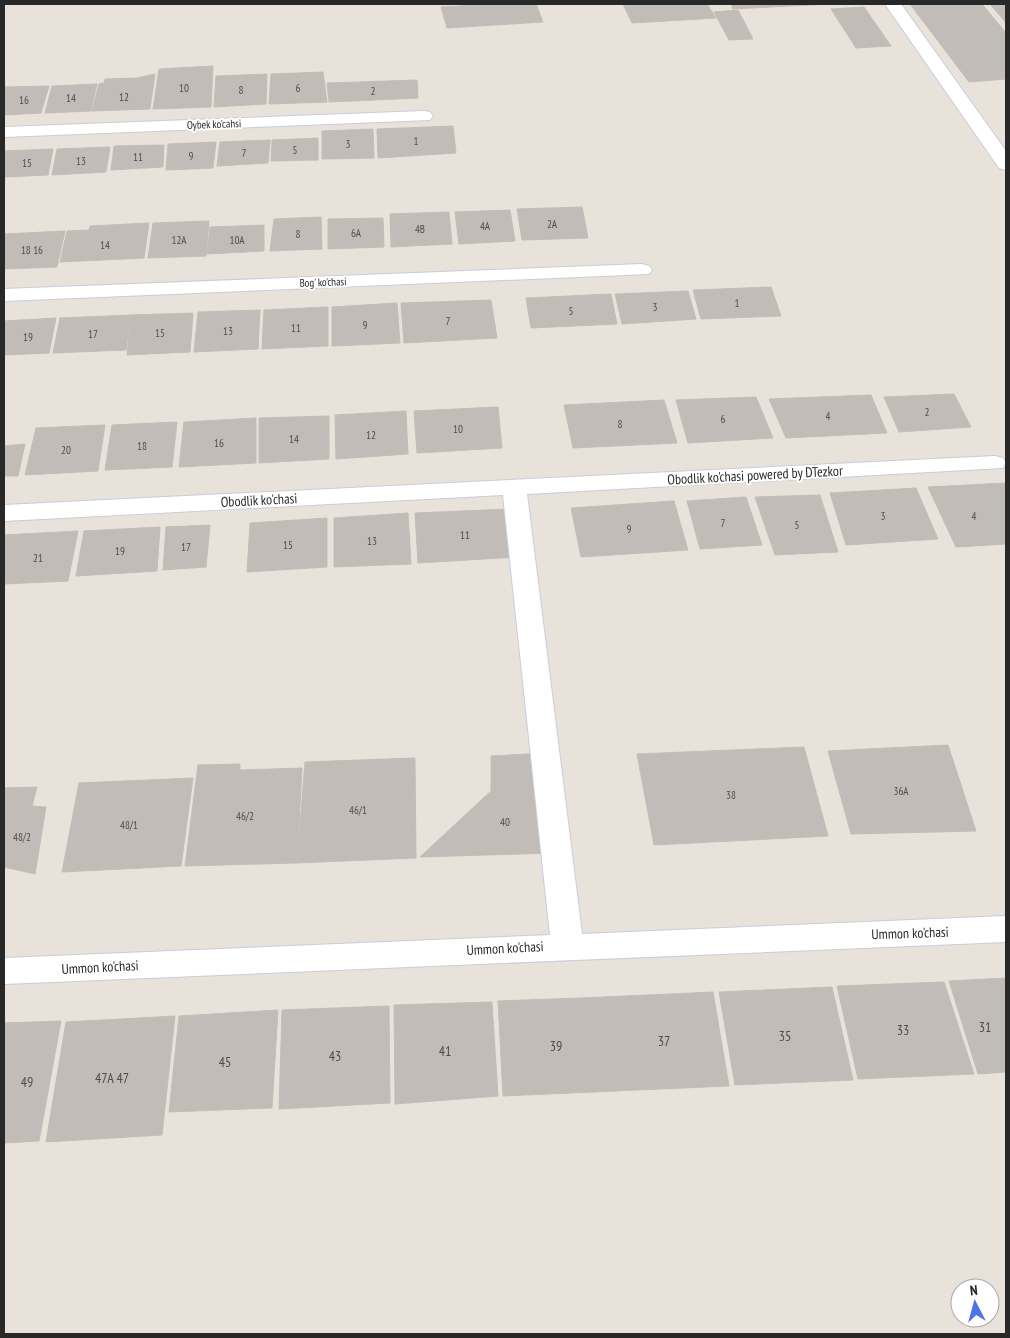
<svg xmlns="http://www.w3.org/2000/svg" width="1010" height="1338" viewBox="0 0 1010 1338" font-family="'PT Sans Narrow',sans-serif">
	<rect width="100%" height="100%" fill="#e9e2db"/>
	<path fill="#c1bcb7" stroke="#c4bdb5" d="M496 4H536L543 22 447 28 441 7Z
		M623 4H707L716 18 632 23Z
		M731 4H829L733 9Z
		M910 4H982L1006 33V79L969 82Z
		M990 4H1006V23Z
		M864 7 891 46 856 48 831 9Z
		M738 10 753 39 729 40 714 12Z
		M213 66 211 107 153 109 159 69Z
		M323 72 327 102 269 104 271 74Z
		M155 74 150 109 92 111 99 84 104 83 105 79 137 78Z
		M267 74 266 104 214 107 216 76Z
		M417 80 418 98 329 102 327 83Z
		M97 84 91 111 45 113 52 86Z
		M49 86 41 113 4 115V87Z
		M453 126 456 153 378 158 377 129Z
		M373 129 374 158 322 159V131Z
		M318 138V160L271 161 272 140Z
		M270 140 268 163 217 166 220 142Z
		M216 142 213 168 166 170 168 144Z
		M164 145 163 167 111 170 114 146Z
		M110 147 106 172 52 175 57 149Z
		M53 149 48 175 4 177V151Z
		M582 207 588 238 522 240 517 209Z
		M510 210 515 241 459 244 455 212Z
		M449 212 452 244 391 247 390 214Z
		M321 217 322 249 270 251 274 219Z
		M383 218 384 247 328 249V219Z
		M209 221 206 256 148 258 153 223Z
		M149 223 144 258 60 262 67 231 89 230 90 226Z
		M264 225V251L207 254 210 227Z
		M65 231 57 267 4 269V234Z
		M771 287 781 316 701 319 693 290Z
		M688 291 696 319 622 324 615 294Z
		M611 294 617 324 531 328 526 298Z
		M491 300 497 338 404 343 401 303Z
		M397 303 400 343 332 346V307Z
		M328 307V346L262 349 264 310Z
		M260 310 258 349 194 352 198 312Z
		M193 313 190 352 127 355 131 315Z
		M131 315 126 350 53 353 60 318Z
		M56 318 49 353 4 355V321Z
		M954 394 971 427 899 432 884 397Z
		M871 395 887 433 786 438 769 399Z
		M756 397 773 438 688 443 676 400Z
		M664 400 677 443 573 448 564 405Z
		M498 407 502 448 417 453 414 411Z
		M406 411 408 454 336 459 335 415Z
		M329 416V459L259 463V418Z
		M256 418V463L179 467 184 422Z
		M177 422 172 467 105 470 112 425Z
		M105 425 98 471 25 475 36 428Z
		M25 444 18 476H4V446Z
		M1006 483V544L956 547 928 487Z
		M916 488 938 539 846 545 830 493Z
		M820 495 838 552 775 555 755 497Z
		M746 497 762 545 700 549 687 501Z
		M674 501 688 550 581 557 571 508Z
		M510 509 517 557 418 563 415 513Z
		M408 513 411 564 334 567V518Z
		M327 518V567L247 572 250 523Z
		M210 525 206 567 163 570 166 527Z
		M160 527 157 571 76 576 84 531Z
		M78 531 68 581 4 584V535Z
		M948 745 976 831 851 834 828 751Z
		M804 747 828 836 654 845 637 754Z
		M546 753 554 853 420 857 491 791V756Z
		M415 758 416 858 297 863 305 762Z
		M240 764V770L302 768 297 863 185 866 198 765Z
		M193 778 181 866 62 872 79 783Z
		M37 787 32 806 46 807 35 874 4 867V788Z
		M1006 978V1072L978 1074 949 981Z
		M944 982 974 1074 858 1079 837 986Z
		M832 987 853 1080 735 1085 719 992Z
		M713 992 729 1086 613 1091 603 997Z
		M606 997 617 1091 503 1096 498 1001Z
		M492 1002 498 1096 395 1104 394 1005Z
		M389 1006 390 1103 279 1109 282 1010Z
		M278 1010 272 1108 169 1112 179 1016Z
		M175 1016 162 1135 46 1142 66 1022Z
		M61 1021 39 1141 4 1143V1023Z"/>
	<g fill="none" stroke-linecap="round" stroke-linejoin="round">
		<defs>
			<path id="minor" d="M885 4H901L1006 151V170L999 168Z
				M424 111 430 112 433 116 430 120 4 137V127Z
				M642 264 649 266 652 270 649 274 4 301V289Z
				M995 456 1003 458 1006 462 1003 468 527 494 582 934 1006 916V942L4 984V958L550 935 503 495 4 521V505Z"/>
		</defs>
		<use href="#minor" stroke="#c9cdd8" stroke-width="2"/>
		<use href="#minor" fill="#fff" fill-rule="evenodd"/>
	</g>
	<g text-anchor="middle" stroke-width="4" stroke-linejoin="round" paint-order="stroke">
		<g font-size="11" fill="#4e4d4c">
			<text x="184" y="92">10</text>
			<text x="298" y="92">6</text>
			<text x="241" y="94">8</text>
			<text x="373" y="95">2</text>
			<text x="124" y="101">12</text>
			<text x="71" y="102">14</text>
			<text x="24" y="104">16</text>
			<text x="416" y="145">1</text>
			<text x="348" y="148">3</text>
			<text x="295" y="154">5</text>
			<text x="244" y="157">7</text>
			<text x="191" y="160">9</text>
			<text x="138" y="161">11</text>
			<text x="81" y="165">13</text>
			<text x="27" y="167">15</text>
			<text x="552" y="228">2A</text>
			<text x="485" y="230">4A</text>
			<text x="420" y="233">4B</text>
			<text x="356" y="237">6A</text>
			<text x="298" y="238">8</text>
			<text x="179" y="244">12A</text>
			<text x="237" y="244">10A</text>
			<text x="105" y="249">14</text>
			<text x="32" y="254">18 16</text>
			<text x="737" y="307">1</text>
			<text x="655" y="311">3</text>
			<text x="571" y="315">5</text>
			<text x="448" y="325">7</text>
			<text x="365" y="329">9</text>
			<text x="296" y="332">11</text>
			<text x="228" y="335">13</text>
			<text x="160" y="337">15</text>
			<text x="93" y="338">17</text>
			<text x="28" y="341">19</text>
			<text x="927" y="416">2</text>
			<text x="828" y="420">4</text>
			<text x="723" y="423">6</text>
			<text x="620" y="428">8</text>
			<text x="458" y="433">10</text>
			<text x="371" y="439">12</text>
			<text x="294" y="443">14</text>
			<text x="219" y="447">16</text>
			<text x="142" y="450">18</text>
			<text x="66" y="454">20</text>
			<text x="883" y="520">3</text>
			<text x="974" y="520">4</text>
			<text x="723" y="527">7</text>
			<text x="797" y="529">5</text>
			<text x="629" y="533">9</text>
			<text x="465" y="539">11</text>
			<text x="372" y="545">13</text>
			<text x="288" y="549">15</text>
			<text x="186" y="551">17</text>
			<text x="120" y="555">19</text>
			<text x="38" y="562">21</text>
			<text x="901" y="795">36A</text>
			<text x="731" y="799">38</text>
			<text x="358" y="814">46/1</text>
			<text x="245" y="820">46/2</text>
			<text x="505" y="826">40</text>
			<text x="129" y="829">48/1</text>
			<text x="22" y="841">48/2</text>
		</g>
		<g font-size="11" fill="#282828" stroke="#fff">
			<text transform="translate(214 124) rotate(-2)" y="4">Oybek ko'cahsi</text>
			<text transform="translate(323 282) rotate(-2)" y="4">Bog' ko'chasi</text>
		</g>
		<g font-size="14" fill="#282828" stroke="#fff">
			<text transform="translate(755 475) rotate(-3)" y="5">Obodlik ko'chasi powered by DTezkor</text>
			<text transform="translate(259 500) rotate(-3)" y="5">Obodlik ko'chasi</text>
			<text transform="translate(910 933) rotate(-2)" y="5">Ummon ko'chasi</text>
			<text transform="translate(505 948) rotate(-3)" y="5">Ummon ko'chasi</text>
			<text transform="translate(100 967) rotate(-3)" y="5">Ummon ko'chasi</text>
		</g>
		<g font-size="14" fill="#4e4d4c">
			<text x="985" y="1032">31</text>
			<text x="903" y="1035">33</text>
			<text x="785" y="1041">35</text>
			<text x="664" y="1046">37</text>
			<text x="556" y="1051">39</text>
			<text x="445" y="1056">41</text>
			<text x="335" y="1061">43</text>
			<text x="225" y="1067">45</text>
			<text x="112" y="1083">47A 47</text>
			<text x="27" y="1087">49</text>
		</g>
	</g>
	<rect width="1010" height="1338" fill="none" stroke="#282828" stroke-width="10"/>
	<g transform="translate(975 1303) rotate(354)"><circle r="24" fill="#ffffff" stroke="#a9a9a9"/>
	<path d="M0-4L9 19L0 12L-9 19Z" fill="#4c74e5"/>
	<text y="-8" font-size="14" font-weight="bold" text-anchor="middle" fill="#282828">N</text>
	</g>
</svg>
